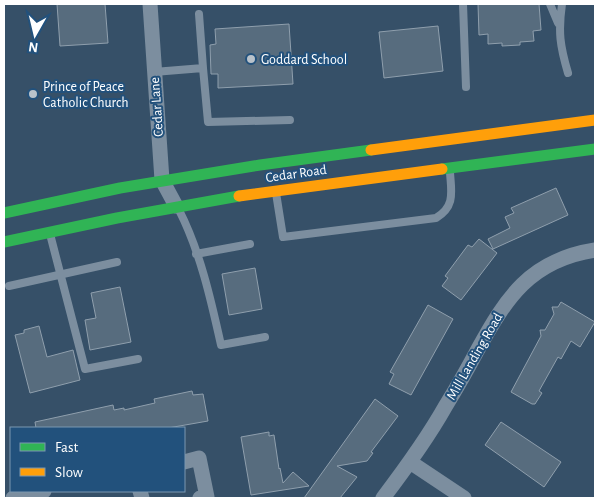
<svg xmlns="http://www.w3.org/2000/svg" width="599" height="502" viewBox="0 0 599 502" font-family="'Alegreya Sans',sans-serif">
	<rect width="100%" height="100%" fill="#365068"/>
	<path fill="#576c7e" stroke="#8f9fad" d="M57 4H105L108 43 60 46Z
		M478 4H539L541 30 533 31 534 41 520 42V45L502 46V43L488 44V34L479 35Z
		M289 24 293 84 218 88V74H211L210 45 216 44 215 29Z
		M438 26 443 71 384 78 379 32Z
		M556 188 568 215 493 249 488 239 510 228 505 217 514 213 511 208Z
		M479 239 497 253 461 300 442 286 448 278 445 276 468 245 472 247Z
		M255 268 262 309 229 315 222 274Z
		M120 287 131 342 90 350 85 320 96 318 91 293Z
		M561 302 595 322 580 347 571 341 561 359 558 357 539 391 542 393 535 404H532L511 392 541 336 540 330H545L554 314 552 307H558Z
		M428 305 453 319 411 395 389 384 394 374 390 372Z
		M39 326 47 357 73 350 80 380 30 393 15 335 24 333V330Z
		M192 391 193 395 203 394 208 421 168 428H36L35 422 113 405 114 410 124 408V410L155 403 154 399Z
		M375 399 398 416 371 452 373 453 367 461 337 466 357 477 340 498H304Z
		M501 422 561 462 544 487 485 445Z
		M269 432V436L274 435 279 469 280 468 283 483 293 472 309 486 251 495 241 437Z"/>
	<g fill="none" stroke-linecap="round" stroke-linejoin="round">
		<path stroke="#7c8e9f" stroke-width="8" d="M463 4 466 87
			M550 4 558 23
			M562 4C558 32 560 46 568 73
			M199 14 203 68
			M154 72 203 68 208 122 290 120
			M276 193 283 237 436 218C456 206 451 191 450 172
			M179 210C200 251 211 300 221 345L265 337
			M50 234 85 369 138 359
			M196 254 250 244
			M9 286 117 262"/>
		<path stroke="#7c8e9f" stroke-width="15" d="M150 4 162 180 176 206
			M184 462 199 458 207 497 200 498
			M410 462 464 498
			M140 491 142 498
			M13 498 44 491
			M383 498C405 469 427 439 445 407 456 389 467 370 477 351 506 298 530 260 595 250"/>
		<path stroke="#30b455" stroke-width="11" d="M442 169 595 149
			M4 213 120 188 260 165 371 150
			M4 242 117 218 239 196"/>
		<path stroke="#ff9f0a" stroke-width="11" d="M371 150 595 120
			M239 196 442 169"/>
	</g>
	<g fill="#b9c2ca" stroke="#22517c" stroke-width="2">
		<circle cx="251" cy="59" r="5"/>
		<circle cx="33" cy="94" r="5"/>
	</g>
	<g text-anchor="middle" stroke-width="4" stroke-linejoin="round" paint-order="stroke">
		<g font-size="14" fill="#fff" stroke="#22517c" text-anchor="start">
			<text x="261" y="64">Goddard School</text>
			<text x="43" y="91">Prince of Peace<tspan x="43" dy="16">Catholic Church</tspan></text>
		</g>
		<g font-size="14" fill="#fff" stroke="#22517c">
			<text transform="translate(156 107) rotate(-94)" y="5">Cedar Lane</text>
			<text transform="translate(296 173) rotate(-8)" y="5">Cedar Road</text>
			<text transform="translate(474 356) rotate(-60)" y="5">Mill Landing Road</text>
		</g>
	</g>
	<rect width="599" height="502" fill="none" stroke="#ffffff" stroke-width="10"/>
	<rect x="10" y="427" width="175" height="65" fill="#22517c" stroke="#7a97b0"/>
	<rect x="20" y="443" width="25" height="8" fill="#30b455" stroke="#7a97b0"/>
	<text x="55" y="452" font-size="15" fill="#ffffff">Fast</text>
	<rect x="20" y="468" width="25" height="8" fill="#ff9f0a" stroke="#7a97b0"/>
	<text x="55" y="477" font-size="15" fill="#ffffff">Slow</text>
	<g transform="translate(35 35) rotate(188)" stroke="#22517c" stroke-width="4" paint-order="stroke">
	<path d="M0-4L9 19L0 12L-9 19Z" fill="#ffffff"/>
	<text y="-8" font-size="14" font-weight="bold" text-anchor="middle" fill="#ffffff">N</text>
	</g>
</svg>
